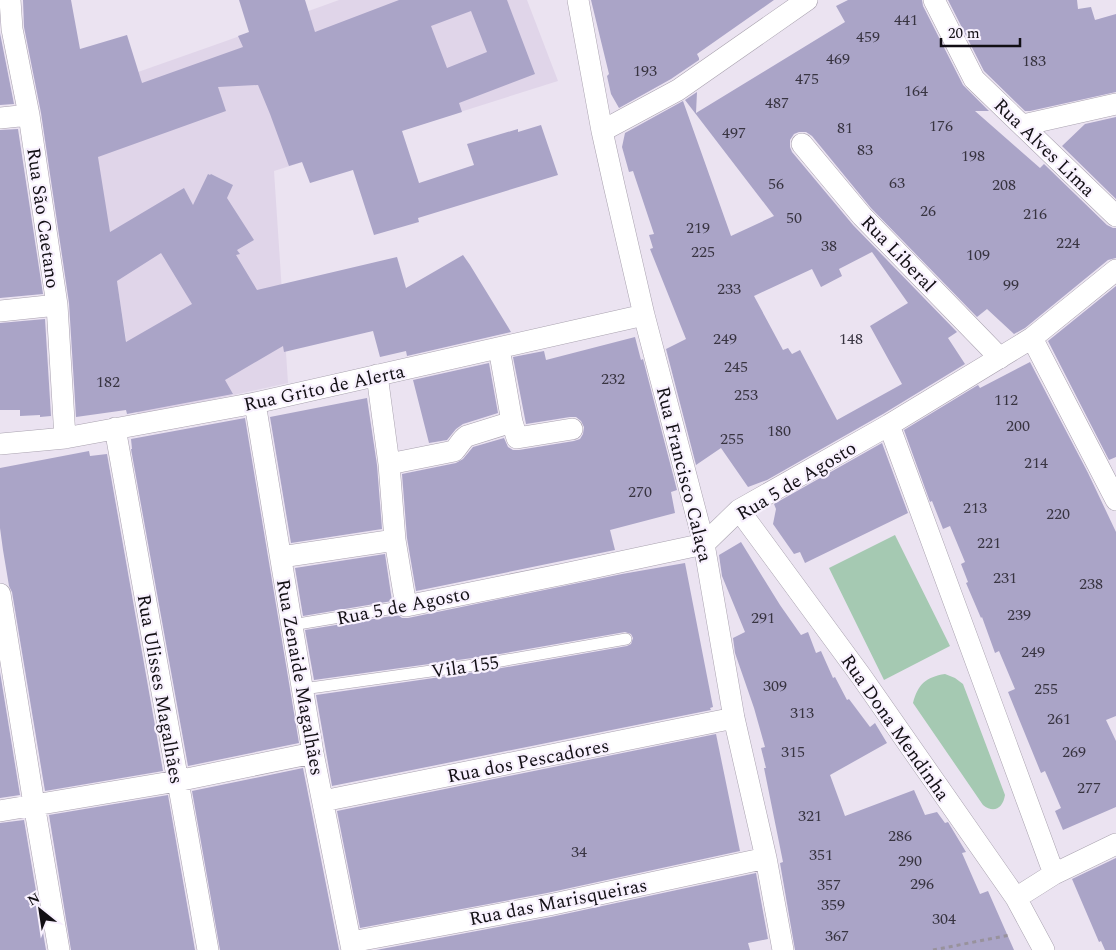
<svg xmlns="http://www.w3.org/2000/svg" width="1116" height="950" viewBox="0 0 1116 950" font-family="Spectral,serif">
	<rect width="100%" height="100%" fill="#ebe3f1"/>
	<path fill="#e0d5e9" d="M339 0H527L558 81 274 171 288 383 138 416 87 90 226 41Z"/>
	<path fill="#a5c9b2" d="M895 535 950 646 884 680 829 568Z
		M945 674 955 678 963 684 1005 795C1003 808 994 814 983 805L913 703C918 684 926 677 945 674Z"/>
	<path fill="#aaa4c7" fill-rule="evenodd" d="M23 0H71L80 49 127 35 142 83 243 47 238 36 249 32 239 0H305L315 32 399 0H507L535 74 459 103 462 112 402 131 419 183 474 165 467 144 518 129V132L541 125 558 175 418 218 419 222 374 235 353 170 310 183 302 162 289 166 270 114 258 85 218 87 226 111 98 157 110 232 184 188 193 205 208 174 210 175 211 174 233 185 227 198 254 240 237 250 240 254 236 255 257 290 397 257 406 288 463 255 470 265 511 332 407 356 406 351 380 357 373 331 284 352 283 346 225 380 233 394 127 414 126 410 76 417 69 303 41 113 24 27ZM471 11 487 52 447 68 431 26ZM161 253 192 304 126 342 117 281Z
		M591 0H774L697 54 699 58V60L671 79 619 108 611 94 607 76 609 74Z
		M848 0H922L923 6 963 85 989 111H975L1040 168 1044 164 1107 225 1113 228H1116V258L1108 260 1025 328 1014 334 987 309 977 317 871 208 812 136 806 132H799L794 134 790 140V147L792 152 853 225 957 332 948 338 965 364 883 414 767 480 748 487 721 448 696 465 666 349 686 339 650 249 653 248 649 235 654 234 633 171 629 172 622 147 625 133 683 101 731 236 774 216 685 100 697 92 696 113 845 22 836 6ZM872 252 908 303 870 326 902 384 837 420 800 350 792 354 788 348 783 350 754 296 812 269 821 287 842 276 839 269Z
		M948 0H1077L1078 9 1091 7 1095 20 1116 14V92L1030 111H1025L984 71Z
		M0 33 14 104 0 105Z
		M1116 117V199L1062 146 1085 124Z
		M18 129 43 294 0 298V130Z
		M1116 286V457L1109 460 1048 341Z
		M45 319 51 416 40 417V415L20 416V410H0V323Z
		M635 337 641 360 643 359 677 490 671 492 675 513 610 530 615 550 416 591 407 538 402 474 456 463 463 459 473 447 504 438 508 447 513 450H519L574 441 580 439 583 434 584 427 581 421 576 417H570L526 424 513 357 544 351 546 360Z
		M1030 362 1088 473 1116 532V716L1106 720 1116 741V807L1063 830 1055 811 1061 808 1045 771 1041 773 1008 692 1015 689 999 651 995 653 982 617 981 618 966 583 968 582 961 564 965 562 950 526 943 529 932 501 930 502 904 430 978 385 980 388Z
		M489 363 498 413 463 424 456 429 447 440 429 443 413 380Z
		M367 398 377 465 382 529 291 543 270 417Z
		M245 418 299 743 188 766 131 449H132L131 439Z
		M882 443 908 513 805 563 800 552 794 554 773 524 776 509 774 504Z
		M89 451 90 456 107 454 163 771 45 791 12 592 9 586 3 550 0 528V468Z
		M741 542 780 605 801 635 808 632 816 653 821 651 833 678 835 677 847 700 849 699 870 727 875 723 887 743 830 775 845 816 914 790 925 815 937 812 945 823 948 822 966 852 962 853 980 894 988 891 1014 950H795L780 863 783 862 764 768H766L761 748 765 747 754 708 735 653 733 638 745 632 722 576 719 555Z
		M385 554 392 601 303 616 295 568Z
		M685 563 713 707 710 708 711 710 332 786 316 695 496 669 627 646 631 644 633 638 631 634 625 632 494 655 314 680 305 630 398 615 402 618H408L622 574Z
		M0 672 20 795 0 798Z
		M716 734 740 851 547 893 360 928 337 811Z
		M303 768 339 950H220L192 791Z
		M168 795 195 950H71L49 815Z
		M24 820 46 950H0V823Z
		M1116 858V950H1105L1101 941 1099 942 1072 879Z
		M756 873 768 939 748 943 750 950H376L551 917Z"/>
	<g fill="none" stroke-linecap="round" stroke-linejoin="round">
		<defs>
			<path id="service" d="M292 625 406 606
				M303 689 495 662 626 639"/>
			<path id="minor" d="M10 0 12 29 29 115 57 305 65 438
				M578 0 602 131 614 185 644 315 704 544 734 718 766 858 783 950
				M934 0 974 79 1116 216
				M0 118 29 115
				M1023 125 1116 104
				M602 131 678 90 807 0
				M802 144 862 216 1000 358
				M0 311 57 305
				M1032 338 1116 500
				M499 348 512 422 517 438 572 429
				M377 375 389 464 395 540 406 606 564 574 704 544 739 510 889 425 1032 338 1116 270
				M255 403 313 753 352 950
				M889 425 1054 874
				M115 428 208 950
				M0 444 65 438 255 403 644 315
				M389 464 454 451C459 446 461 440 467 436L512 422
				M739 510 861 676 1016 898 1044 950
				M281 557 395 540
				M0 594 34 804 59 950
				M323 801 734 718
				M0 811 177 781 313 753
				M1016 898 1054 874 1116 844
				M351 942 549 905 766 858"/>
		</defs>
		<use href="#service" stroke="#a9a2af" stroke-width="12"/>
		<use href="#minor" stroke="#a9a2af" stroke-width="22"/>
		<path stroke="#98929c" stroke-width="3" stroke-dasharray="4 4" stroke-linecap="butt" d="M933 950 1010 935"/>
		<use href="#service" stroke="#fff" stroke-width="11"/>
		<use href="#minor" stroke="#fff" stroke-width="21"/>
	</g>
	<g text-anchor="middle" stroke-width="4.5" stroke-linejoin="round" paint-order="stroke">
		<g font-size="16" fill="#383441">
			<text x="906" y="25">441</text>
			<text x="868" y="42">459</text>
			<text x="838" y="64">469</text>
			<text x="1034" y="66">183</text>
			<text x="645" y="76">193</text>
			<text x="807" y="84">475</text>
			<text x="916" y="96">164</text>
			<text x="777" y="108">487</text>
			<text x="941" y="131">176</text>
			<text x="845" y="133">81</text>
			<text x="734" y="138">497</text>
			<text x="865" y="155">83</text>
			<text x="973" y="161">198</text>
			<text x="897" y="188">63</text>
			<text x="776" y="189">56</text>
			<text x="1004" y="190">208</text>
			<text x="928" y="216">26</text>
			<text x="1035" y="219">216</text>
			<text x="794" y="223">50</text>
			<text x="698" y="233">219</text>
			<text x="1068" y="248">224</text>
			<text x="829" y="251">38</text>
			<text x="703" y="257">225</text>
			<text x="978" y="260">109</text>
			<text x="1011" y="290">99</text>
			<text x="729" y="294">233</text>
			<text x="725" y="344">249</text>
			<text x="851" y="344">148</text>
			<text x="736" y="372">245</text>
			<text x="613" y="384">232</text>
			<text x="108" y="387">182</text>
			<text x="746" y="400">253</text>
			<text x="1006" y="405">112</text>
			<text x="1018" y="431">200</text>
			<text x="779" y="436">180</text>
			<text x="732" y="444">255</text>
			<text x="1036" y="468">214</text>
			<text x="640" y="497">270</text>
			<text x="975" y="513">213</text>
			<text x="1058" y="519">220</text>
			<text x="989" y="548">221</text>
			<text x="1005" y="583">231</text>
			<text x="1091" y="589">238</text>
			<text x="1019" y="620">239</text>
			<text x="763" y="623">291</text>
			<text x="1033" y="657">249</text>
			<text x="775" y="691">309</text>
			<text x="1046" y="694">255</text>
			<text x="802" y="718">313</text>
			<text x="1059" y="724">261</text>
			<text x="793" y="757">315</text>
			<text x="1074" y="757">269</text>
			<text x="1089" y="793">277</text>
			<text x="810" y="821">321</text>
			<text x="900" y="841">286</text>
			<text x="579" y="857">34</text>
			<text x="821" y="860">351</text>
			<text x="910" y="866">290</text>
			<text x="922" y="889">296</text>
			<text x="829" y="890">357</text>
			<text x="833" y="910">359</text>
			<text x="944" y="924">304</text>
			<text x="837" y="941">367</text>
		</g>
		<g font-size="19" fill="#120f14" stroke="#f8f1fe">
			<text transform="translate(1045 147) rotate(44)" y="7">Rua Alves Lima</text>
			<text transform="translate(44 218) rotate(82)" y="7">Rua São Caetano</text>
			<text transform="translate(899 253) rotate(46)" y="7">Rua Liberal</text>
			<text transform="translate(324 387) rotate(-12)" y="7">Rua Grito de Alerta</text>
			<text transform="translate(685 474) rotate(76)" y="7">Rua Francisco Calaça</text>
			<text transform="translate(796 480) rotate(-31)" y="7">Rua 5 de Agosto</text>
			<text transform="translate(403 605) rotate(-11)" y="7">Rua 5 de Agosto</text>
			<text transform="translate(465 666) rotate(-8)" y="7">Vila 155</text>
			<text transform="translate(301 677) rotate(80)" y="7">Rua Zenaide Magalhães</text>
			<text transform="translate(161 689) rotate(80)" y="7">Rua Ulisses Magalhães</text>
			<text transform="translate(896 727) rotate(55)" y="7">Rua Dona Mendinha</text>
			<text transform="translate(528 760) rotate(-11)" y="7">Rua dos Pescadores</text>
			<text transform="translate(558 901) rotate(-11)" y="7">Rua das Marisqueiras</text>
		</g>
	</g>
	<g transform="translate(40 910) rotate(330)" stroke="#f8f1fe" stroke-width="4" paint-order="stroke">
	<path d="M0-4L9 19L0 12L-9 19Z" fill="#120f14"/>
	<text y="-8" font-size="14" font-weight="bold" text-anchor="middle" fill="#120f14">N</text>
	</g>
	<path d="M941 38v8h79v-8" fill="none" stroke="#120f14" stroke-width="2.5"/>
	<text x="948" y="38" font-size="15" fill="#120f14" stroke="#f8f1fe" stroke-width="4" paint-order="stroke">20 m</text>
</svg>
